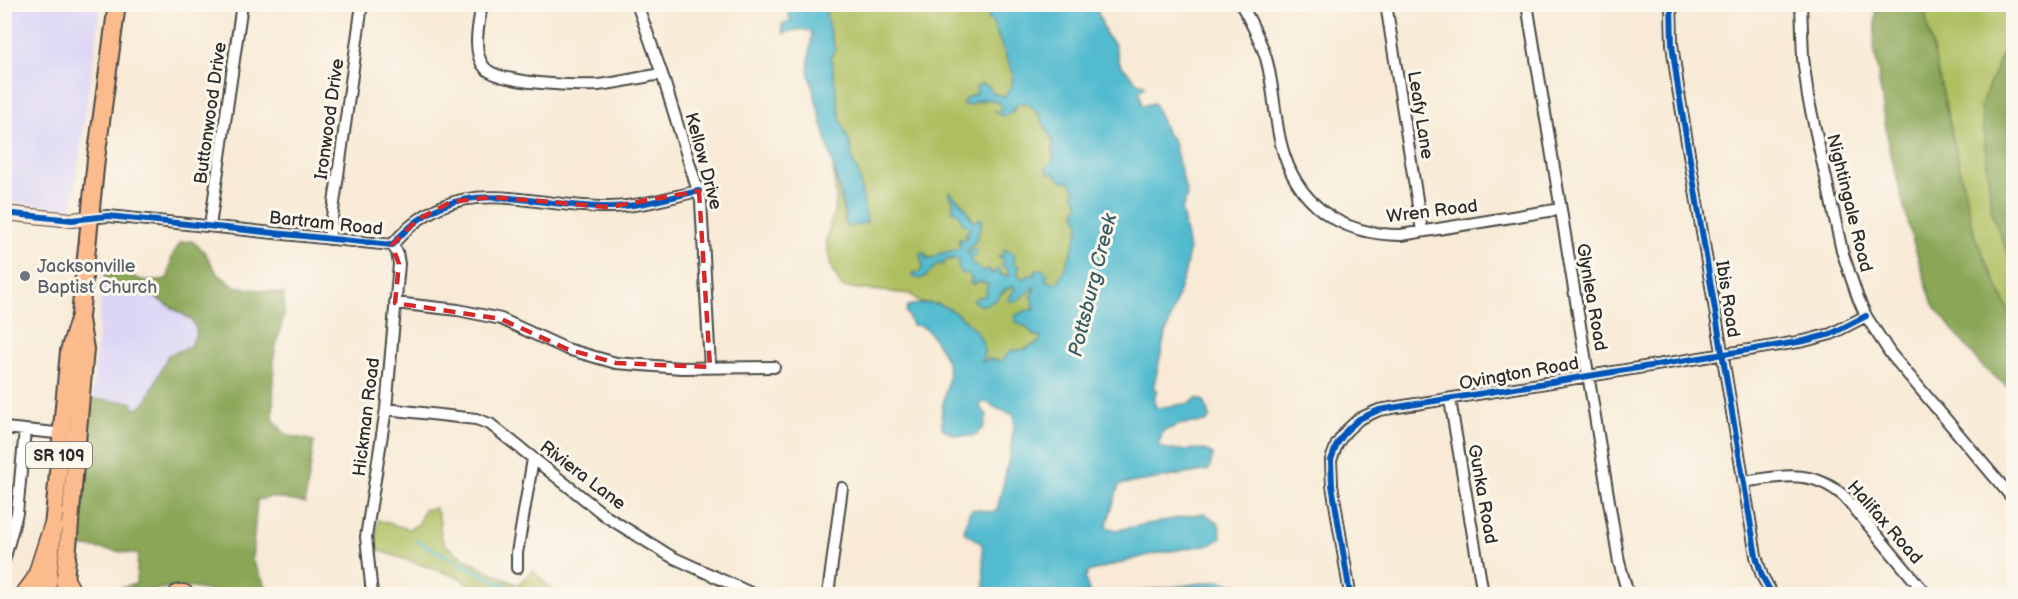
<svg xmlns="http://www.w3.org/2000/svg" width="2018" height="599" viewBox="0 0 2018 599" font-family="'Balsamiq Sans',sans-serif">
	<rect width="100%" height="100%" fill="#fbf7ec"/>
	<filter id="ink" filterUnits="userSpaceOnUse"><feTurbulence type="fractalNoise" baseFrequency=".0167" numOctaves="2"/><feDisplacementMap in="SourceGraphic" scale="12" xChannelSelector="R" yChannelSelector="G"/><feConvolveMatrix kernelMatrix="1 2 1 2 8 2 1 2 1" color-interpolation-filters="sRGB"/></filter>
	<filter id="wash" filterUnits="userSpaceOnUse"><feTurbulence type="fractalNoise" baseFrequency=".008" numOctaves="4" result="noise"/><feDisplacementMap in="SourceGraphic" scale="24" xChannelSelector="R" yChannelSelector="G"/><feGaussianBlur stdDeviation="1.35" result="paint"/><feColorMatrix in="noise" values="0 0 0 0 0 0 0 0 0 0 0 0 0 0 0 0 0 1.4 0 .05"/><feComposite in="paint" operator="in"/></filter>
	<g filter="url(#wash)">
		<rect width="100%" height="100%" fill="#f8ead6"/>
		<path fill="#dcd6f6" d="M5 4 101 5 72 209 5 201Z
			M104 265 107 285 155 297 192 320 197 332 189 347 168 355 145 404 135 410 92 399Z"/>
		<path fill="#aebf61" stroke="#6c7546" stroke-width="1.5" d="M982 4 981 6 987 9 1013 73 1012 87 1004 97 991 92 977 93 967 104 990 99 1000 102 1002 110 996 113 1013 112 1018 103 1028 102 1038 113 1053 142V163L1046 168 1070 182 1076 190 1074 194 1079 203 1075 213 1081 225 1070 256 1058 284 1034 276 1023 280 1017 273 1014 264 1004 254 1009 276 983 271 971 263 970 255 966 253 977 239 982 220 978 222 972 221 971 215 957 198 953 199 964 225 970 227 968 236 964 240H958L960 247C949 255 933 261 920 255L923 265 920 273 914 272 926 276C936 262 943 259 960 259L972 279 970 283 978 281 988 284 985 296 982 297 984 304C998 300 1001 292 1013 286L1015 289 1012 295 1035 287C1035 301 1034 314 1028 328L1032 334 1041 338 1040 342 1023 350H1012L1001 361 989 359 982 362 958 316 939 304 921 303 910 294 842 287 831 268 826 241 836 202 833 165 846 226 867 222 858 171 853 163 851 147 840 118 831 57 835 49 828 26 825 5Z
			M1923 5H2013V13L2005 47 1981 105 1992 213 2013 267V320L1975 237Z
			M435 508C443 521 438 528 442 539 446 553 503 577 517 585L533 570 556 594C523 595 483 599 458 577L377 550 376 534 378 520 408 529 418 525 424 510Z"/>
		<path fill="#8aa657" stroke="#5a6841" stroke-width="1.5" d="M1876 5H1923L1975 237 2013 320V392L1980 364 1933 305 1914 245 1889 149 1874 46Z
			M2013 13V267L1992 213 1981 105 2005 47Z
			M192 241 204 251 217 273 234 286 284 294V314L274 355 273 419 286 435 314 441 305 503 272 497 257 500 252 560 270 594H225L192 588H166L133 594H101L102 592 136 584 138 554 79 546 92 399 132 402 135 410 145 404 168 355 189 347 197 332 192 320 155 297 133 291 114 293 107 285 104 265 114 261C131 277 145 287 168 278L172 256 181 242Z"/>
		<path fill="#52bbcf" stroke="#3e737d" stroke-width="1.5" d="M786 5H825L828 26 835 49 831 57 840 118 851 147 853 163 858 171 867 223 847 227 842 199 808 70 812 33C803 26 793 31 783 33L782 24 791 21Z
			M982 5H1095L1107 37 1114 43 1120 64 1137 82 1143 84 1145 87 1139 91 1142 106 1154 103 1167 134 1173 139 1187 195 1182 211 1189 250 1185 272 1164 340 1153 389 1157 390 1154 400 1156 408 1191 403 1196 398 1204 401 1210 417 1206 422 1182 424 1163 431 1158 446C1179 456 1196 443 1213 454L1209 470 1119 485 1106 527 1117 530 1204 513 1219 524 1221 538 1212 544 1148 555 1088 572 1085 578 1090 594H985L982 544 964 532 969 513 973 509 990 512 997 510C1003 486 1009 463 1012 439 1013 430 1015 425 1014 415L994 407 990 403 982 402 980 407 987 415 983 429 979 430 977 435C963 437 955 436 943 429 936 406 955 382 946 359 943 352 938 346 934 339 928 330 924 325 912 325L906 311 908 306C917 304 926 302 936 304 953 307 982 331 984 348 985 353 983 358 982 362L989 359 1001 361 1012 350H1023L1040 342 1041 338 1032 334 1028 328 1015 321 1016 315 1028 310H1035L1031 296 1035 289V287L1015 302 1008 300 1015 289 1013 286 1004 290 996 300 981 306 973 301 978 297 985 296 988 284 978 281 974 285 970 283 972 279 967 273 962 274 958 266 959 259H946L943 265 939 263 926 276 920 279 913 277 912 274 920 272 923 265 920 255 921 252H924L927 259H932C943 248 950 255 960 247L959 238 964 240 968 236 965 233 970 230V227L964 225 958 213 953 210V199L949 196V191L965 207 972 221H978L979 218 982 220 977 239 966 253 969 255 972 249H977L976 256 971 258V263L983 271 987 269 990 270V273L994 274 995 270H999L1001 275 1009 276 1007 269 1001 265 1004 260 998 257 1004 254 1003 250H1007L1015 254 1014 264 1020 266 1017 273 1023 279 1029 275 1034 276 1036 270 1042 269 1048 274 1045 281 1058 283 1070 256 1080 225 1075 213 1079 203 1074 194 1075 190 1070 182 1060 180 1054 172 1049 174 1046 168 1053 162V141L1038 113 1028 103H1018C1012 112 1004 121 994 111H1002L1000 103 990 99 975 101 972 105H962L966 98 977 93 976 87 982 84 990 87 991 92 1004 97 1012 87 1013 73 992 21 988 20 989 14 987 9 983 8Z
			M1218 581 1239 585 1243 592 1241 594H1119Z"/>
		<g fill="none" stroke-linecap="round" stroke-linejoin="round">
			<path stroke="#52bbcf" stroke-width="3" d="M417 541 512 589"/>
		</g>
	</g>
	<g filter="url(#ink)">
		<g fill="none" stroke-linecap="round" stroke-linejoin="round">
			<defs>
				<path id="street" d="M482 4C479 23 471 52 485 68 500 84 576 86 598 85 619 83 641 77 662 74
					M637 4 662 74 701 201 710 367
					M1241 4C1251 22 1260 39 1266 58 1274 86 1274 116 1281 144 1296 204 1340 235 1401 235L1561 209
					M1386 4 1422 231
					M1527 4 1619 562 1628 594
					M1671 4 1672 44 1678 88 1756 556 1762 576 1772 594
					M1801 4 1803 58 1808 97 1842 251 1858 298 1866 316 1890 353 2014 500
					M89 218 108 216 392 245C458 167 524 208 609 207 639 207 670 197 699 191
					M210 226 242 4
					M329 239 362 4
					M395 303 458 310 501 319 567 349 616 363 681 368 774 367
					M1450 400 1483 594
					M386 409 476 419 490 424 607 517 672 557 753 594
					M4 428 67 434
					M1743 482C1783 476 1812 468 1845 497L1926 594
					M4 561 17 513 25 430
					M517 568V553L533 459
					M372 594 366 537 386 409 399 264 397 252 392 245
					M828 594 842 488
					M1350 594 1332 485 1331 460 1337 444 1346 431 1359 419 1379 410 1804 341 1831 334 1866 316"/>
				<path id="secondary" d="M4 213 72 220 89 218"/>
				<path id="primary" d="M64 593 85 349 80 320
					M47 594 69 351 80 316 96 159 117 4"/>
				<path id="highway" d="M65 580 73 594
					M25 594 36 579 53 526
					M178 594H184"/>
			</defs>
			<use href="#street" stroke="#4a4845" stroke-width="14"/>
			<use href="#secondary" stroke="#4a4845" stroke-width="16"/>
			<use href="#primary" stroke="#4a4845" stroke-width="20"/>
			<use href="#highway" stroke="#4a4845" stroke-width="21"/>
			<use href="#street" stroke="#fff" stroke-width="10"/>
			<use href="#secondary" stroke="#fde4d1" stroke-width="14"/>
			<use href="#primary" stroke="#fbbb8d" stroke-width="16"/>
			<use href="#highway" stroke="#fbbb8d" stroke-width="18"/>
			<defs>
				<path id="cycleway" d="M1671 4 1672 44 1678 88 1756 556 1762 576 1772 594
					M4 213 72 220 108 216 392 245C458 167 524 208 609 207 639 207 670 197 699 191
					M1350 594 1332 485 1331 460 1337 444 1346 431 1359 419 1379 410 1804 341 1831 334 1866 316"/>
			</defs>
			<use href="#cycleway" stroke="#fbf7ec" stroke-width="10"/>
			<use href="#cycleway" stroke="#0057b8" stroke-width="6"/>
		</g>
	</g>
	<path fill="none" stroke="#d62828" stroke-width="4.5" stroke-dasharray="12 8" stroke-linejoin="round" d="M699 191 710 367 616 363 567 349 501 319 395 303 399 264 392 245 417 220 451 202 491 197 609 207Z"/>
	<circle fill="#6b7280" stroke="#fbf7ec" stroke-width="2" cx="25" cy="276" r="6"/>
	<g text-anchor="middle" stroke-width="6" stroke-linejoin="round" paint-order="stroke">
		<rect fill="#fbf7ec" stroke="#696865" stroke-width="1.5" x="26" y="442" width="66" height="26" rx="4.5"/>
		<g font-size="16" font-weight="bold" fill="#2b2b2b">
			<text x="59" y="461">SR 109</text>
		</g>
		<g font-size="18" fill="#2b2b2b" stroke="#fbf7ec">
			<text transform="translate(210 113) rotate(-82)" y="6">Buttonwood Drive</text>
			<text transform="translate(1421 115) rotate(81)" y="6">Leafy Lane</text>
			<text transform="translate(329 119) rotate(-82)" y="6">Ironwood Drive</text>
			<text transform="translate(704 161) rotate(75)" y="6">Kellow Drive</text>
			<text transform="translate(1850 203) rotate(76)" y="6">Nightingale Road</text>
			<text transform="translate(1432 211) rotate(-7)" y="6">Wren Road</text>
			<text transform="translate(326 223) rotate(6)" y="6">Bartram Road</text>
			<text transform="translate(1592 297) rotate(80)" y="6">Glynlea Road</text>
			<text transform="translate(1728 299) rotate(81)" y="6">Ibis Road</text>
			<text transform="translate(1519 373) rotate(-10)" y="6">Ovington Road</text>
			<text transform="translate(366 417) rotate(-83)" y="6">Hickman Road</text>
			<text transform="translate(583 475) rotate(37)" y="6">Riviera Lane</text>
			<text transform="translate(1483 494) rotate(80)" y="6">Gunka Road</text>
			<text transform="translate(1885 522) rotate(49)" y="6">Halifax Road</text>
		</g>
		<g font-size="18" fill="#5b616d" stroke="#fbf7ec" text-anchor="start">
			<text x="37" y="272">Jacksonville<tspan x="37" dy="21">Baptist Church</tspan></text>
		</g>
		<g font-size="20" font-style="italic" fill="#395d64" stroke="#fbf7ec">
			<text transform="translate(1092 285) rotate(-76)" y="7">Pottsburg Creek</text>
		</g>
	</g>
	<rect width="2018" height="599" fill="none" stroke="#fbf7ec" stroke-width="24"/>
</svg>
